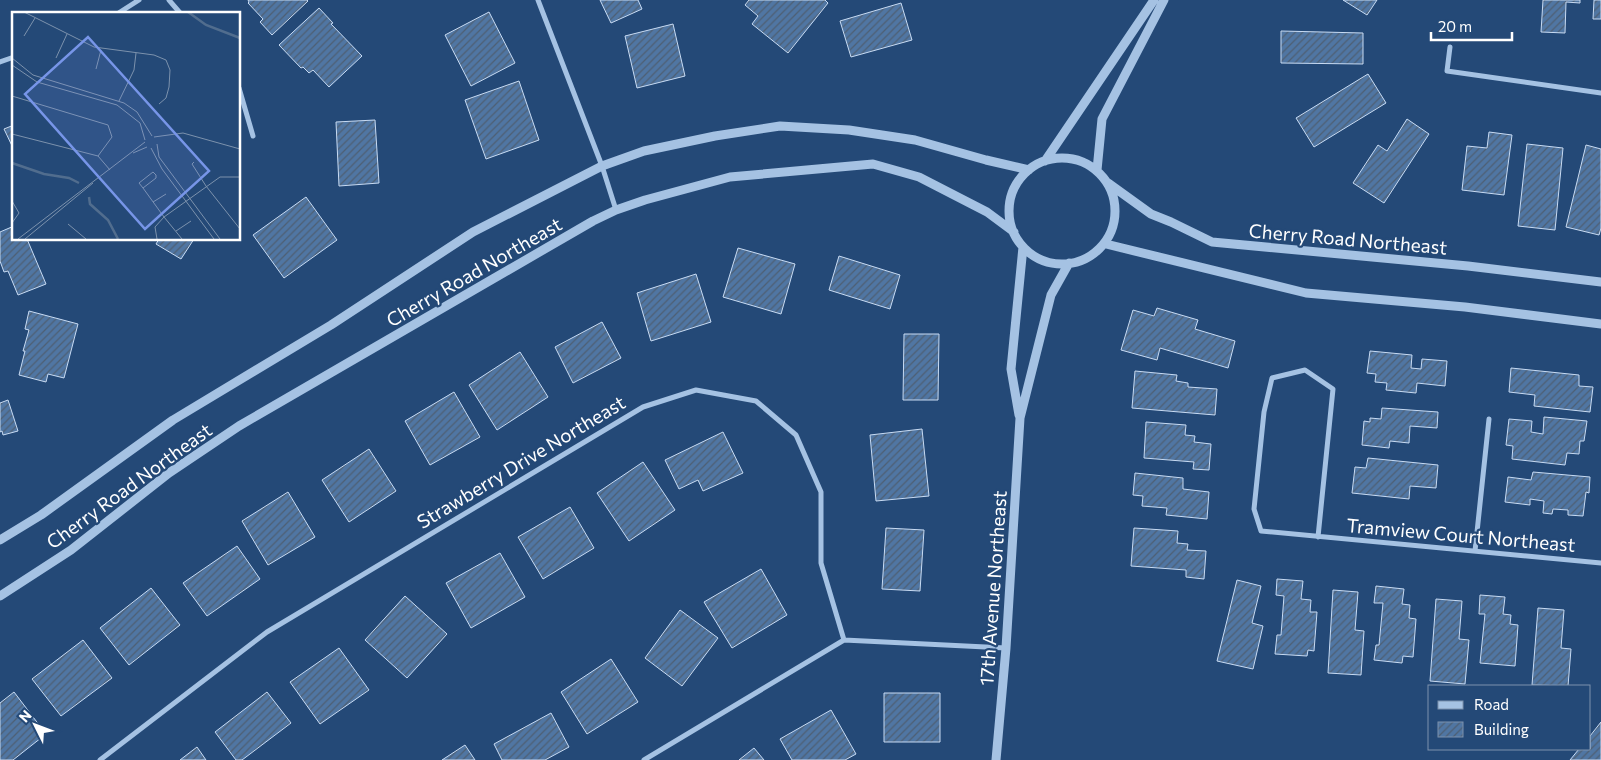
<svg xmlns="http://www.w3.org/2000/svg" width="1601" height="760" viewBox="0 0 1601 760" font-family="Commissioner,sans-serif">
	<defs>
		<pattern id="building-hatch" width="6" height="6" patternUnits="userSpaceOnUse" patternTransform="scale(1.25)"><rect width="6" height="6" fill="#5076a3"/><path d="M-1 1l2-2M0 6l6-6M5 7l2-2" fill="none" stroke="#4e5f73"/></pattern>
	</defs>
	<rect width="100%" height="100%" fill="#244977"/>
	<path fill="url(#building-hatch)" stroke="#c8dbf3" d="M248 0H307L308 1 272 35 260 22 263 19 248 3 249 2Z
		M600 0H638L642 9 611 23Z
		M749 0H825L828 3 788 53 752 24 758 16 745 5Z
		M1343 0H1377L1367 15Z
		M1543 0H1580V3L1566 2 1565 33 1541 32Z
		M1594 0H1601V19H1593Z
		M901 3 912 40 851 57 840 21Z
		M319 8 333 23 331 24 362 56 329 87 313 70 309 73 303 67 301 68 279 45Z
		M489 12 515 63 471 86 445 35Z
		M673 24 685 76 637 88 625 36Z
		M1281 31 1363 33V64L1281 63Z
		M1368 74 1386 103 1314 147 1296 118Z
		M519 81 539 140 486 159 465 100Z
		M1407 119 1429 134 1384 203 1353 183 1378 145 1387 151Z
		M375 120 379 183 339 186 336 122Z
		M14 125V150L4 129Z
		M1489 132 1512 135 1504 195 1462 190 1467 146 1487 148Z
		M1527 144 1563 148 1555 230 1518 226Z
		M1586 145 1601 149V228L1599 235 1566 227Z
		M306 197 337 240 284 278 253 235Z
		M14 226V239H27L46 284 18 295 8 271 4 272 0 261V232Z
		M159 239H194L181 259 156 244Z
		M738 248 795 264 781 314 723 297Z
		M839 256 900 275 890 309 829 290Z
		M696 274 711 322 651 341 637 293Z
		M1157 308 1198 320 1195 329 1235 341 1228 368 1160 348 1157 360 1121 350 1133 310 1154 316Z
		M29 311 78 324 64 378 48 374 46 382 19 375 25 351H23L29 330 25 329Z
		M602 322 621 358 573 383 555 347Z
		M904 334H939L938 400H903Z
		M1370 351 1412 355 1411 368 1421 369 1422 359 1447 361 1445 386 1417 383 1416 393 1386 390 1387 383 1375 382 1376 374 1367 373Z
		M520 352 548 397 497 430 469 385Z
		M1511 368 1579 375V386L1593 387 1590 412 1534 406 1535 395 1509 392Z
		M1135 371 1177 375 1176 381 1188 383V387L1217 389 1215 415 1132 408Z
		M454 392 480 437 430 465 405 421Z
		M8 400 18 431 3 435 2 431 0 432V403Z
		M1382 408 1438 412 1437 428 1410 426 1409 443 1390 441 1389 448 1362 445 1364 421 1370 422V418L1381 419Z
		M1544 417 1587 421 1584 441H1580L1579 454 1567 453 1565 465 1512 459 1513 446 1506 445 1509 419 1532 421 1531 432 1543 434Z
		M1146 422 1186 425 1185 435 1195 436 1194 442 1211 444 1209 470 1193 469 1194 462 1144 458Z
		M922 429 929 496 876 501 870 435Z
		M723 432 743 473 703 491 698 480 679 489 665 460Z
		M369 449 396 491 349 522 322 480Z
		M1368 458 1438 465 1436 488 1410 486 1409 499 1352 493 1355 467 1366 468Z
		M643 462 675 510 629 541 597 493Z
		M1533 472 1590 477 1589 493 1586 492 1583 516 1568 515V510L1553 509 1552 514 1543 513 1544 501 1530 499V505L1505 502 1508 477 1531 480Z
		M1135 473 1183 478V489L1209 492 1207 519 1166 515 1167 508 1142 506 1143 496 1133 495Z
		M288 492 315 537 268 565 242 521Z
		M570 507 594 548 543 579 518 537Z
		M886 528 924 530 920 591 882 589Z
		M1134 528 1178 531 1177 543 1188 544 1187 550 1206 551 1204 579 1186 577V570L1131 566Z
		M237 546 260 579 207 616 183 583Z
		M500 553 525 597 471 628 446 583Z
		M761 569 787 615 732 648 704 602Z
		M1277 579 1303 581 1301 599 1311 600 1310 612H1317L1314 651 1308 650 1307 656 1275 654 1277 635H1281L1284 596 1276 595Z
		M1237 580 1261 586 1252 623 1263 626 1253 669 1217 661Z
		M1376 586 1404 589 1402 604 1410 605 1409 618 1416 619 1413 657 1403 656 1402 663 1374 660 1376 645H1379L1383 603H1374Z
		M151 588 180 625 129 665 100 628Z
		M1333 590 1358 592 1355 630 1364 631 1361 675 1328 673Z
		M1480 595 1505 597 1503 614 1511 615 1510 624 1518 625 1515 666 1480 663 1485 614H1479Z
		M405 596 447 634 407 678 365 640Z
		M1436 599 1462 601 1459 639 1469 640 1465 684 1430 681Z
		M1538 608 1564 610 1561 648 1571 649 1568 686 1532 685Z
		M680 610 718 638 682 686 645 658Z
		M83 640 112 678 61 716 32 679Z
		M339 648 369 690 320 724 290 682Z
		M611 659 638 702 587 734 561 692Z
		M14 692 46 734 13 760H0V703Z
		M267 692 291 723 242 760H236L215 732Z
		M884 693H940V742H884Z
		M831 710 856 754 845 760H792L780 739Z
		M551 713 569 747 545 760H502L494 744Z
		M1601 722V760H1570L1579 749H1590V736Z
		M465 745 475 760H442Z
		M197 747 206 760H180Z
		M754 748 764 760H739Z"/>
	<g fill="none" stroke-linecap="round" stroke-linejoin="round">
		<path stroke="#a5c2e3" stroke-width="5" d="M169 0 181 14
			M538 0 602 166 616 210
			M117 14 139 0
			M1450 47 1447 71 1601 93
			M0 62 14 57
			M239 88 253 136
			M1318 537 1333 389 1305 370 1272 378 1264 412 1254 509 1261 531 1601 563
			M1475 551 1489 419
			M100 760 267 632 643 407 696 390 756 401 796 435 821 492V563L844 640
			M644 760 844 640 1006 648"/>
		<path stroke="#a5c2e3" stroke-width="9" d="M1009 211a53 53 0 1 1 106 0a53 53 0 1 1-106 0Z
			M1045 161 1154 0
			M1097 170 1102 119 1164 0
			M1108 183 1151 214 1171 222 1212 242 1468 266 1601 282
			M1106 244 1306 293 1465 307 1601 324
			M1019 415 1011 369 1023 247
			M0 540 41 515 173 420 331 325 473 232 602 166 644 151 715 136 780 126 849 130 915 140 986 160 1029 170
			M0 596 71 550 169 473 239 426 593 221 616 210 645 200 730 177 873 164 919 177 987 212 1014 232
			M996 760 1006 648 1020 418 1051 295 1069 263"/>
	</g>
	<g text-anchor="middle" stroke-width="4.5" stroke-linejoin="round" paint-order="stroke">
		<g font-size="19" fill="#fff" stroke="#244977">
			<text transform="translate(1348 239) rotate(5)" y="7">Cherry Road Northeast</text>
			<text transform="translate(474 272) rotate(-30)" y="7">Cherry Road Northeast</text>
			<text transform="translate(521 462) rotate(-31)" y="7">Strawberry Drive Northeast</text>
			<text transform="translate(129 486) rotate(-36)" y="7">Cherry Road Northeast</text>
			<text transform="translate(1461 535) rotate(5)" y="7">Tramview Court Northeast</text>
			<text transform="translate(993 588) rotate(-86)" y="7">17th Avenue Northeast</text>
		</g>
	</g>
	<g transform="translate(12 12)">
		<rect width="228" height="228" fill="#244977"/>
		<path fill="none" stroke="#516d8e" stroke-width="2.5" d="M176 0 194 13 228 26M0 151 32 162 57 166 67 171M77 185 78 192 96 208 106 227"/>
		<path fill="none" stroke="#7c92ad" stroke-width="1" d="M12 0 82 35 142 43 154 48 158 58 157 75 154 86 147 92M12 24 23 6M0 46 21 63 112 91 125 100 140 124M44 46 55 22M0 53 25 70 105 93 128 111 133 128M84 57 89 38M0 84 96 113 100 125 86 144M107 89 122 58 124 41M0 122 86 144 98 158M142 125 171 121 228 137M145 132 147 145 208 227M139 136 150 157 202 227M121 141 135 135M182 150 180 152 194 174 228 217M131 176 144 166V163L141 160 127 171 131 176 152 205 170 227M0 189 7 201 0 211M141 190 154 182M56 212 74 227M164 219 179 209M6 227 133 130M13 227 81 171M145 227 143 215 152 205 208 165H228"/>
		<path fill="#7795e8" fill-opacity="0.15" stroke="#7795e8" stroke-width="2.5" d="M76 25 197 159 133 217 13 82Z"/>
		<rect width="228" height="228" fill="none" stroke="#fff" stroke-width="2.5"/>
	</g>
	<rect x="1428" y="685" width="162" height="65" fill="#244977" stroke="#7c92ad"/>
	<rect x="1438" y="701" width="25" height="8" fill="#a5c2e3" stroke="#7c92ad"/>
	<text x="1474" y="710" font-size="15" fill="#ffffff">Road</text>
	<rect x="1438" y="722" width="25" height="15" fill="url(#building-hatch)" stroke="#7c92ad"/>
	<text x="1474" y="735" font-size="15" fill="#ffffff">Building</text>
	<g transform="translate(35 725) rotate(312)" stroke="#244977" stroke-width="4" paint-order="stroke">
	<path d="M0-4L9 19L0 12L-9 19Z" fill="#ffffff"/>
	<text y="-8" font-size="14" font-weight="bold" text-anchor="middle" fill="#ffffff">N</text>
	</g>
	<path d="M1431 32v8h81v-8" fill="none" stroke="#ffffff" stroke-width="2.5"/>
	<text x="1438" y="32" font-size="15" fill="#ffffff" stroke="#244977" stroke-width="4" paint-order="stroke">20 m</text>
</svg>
